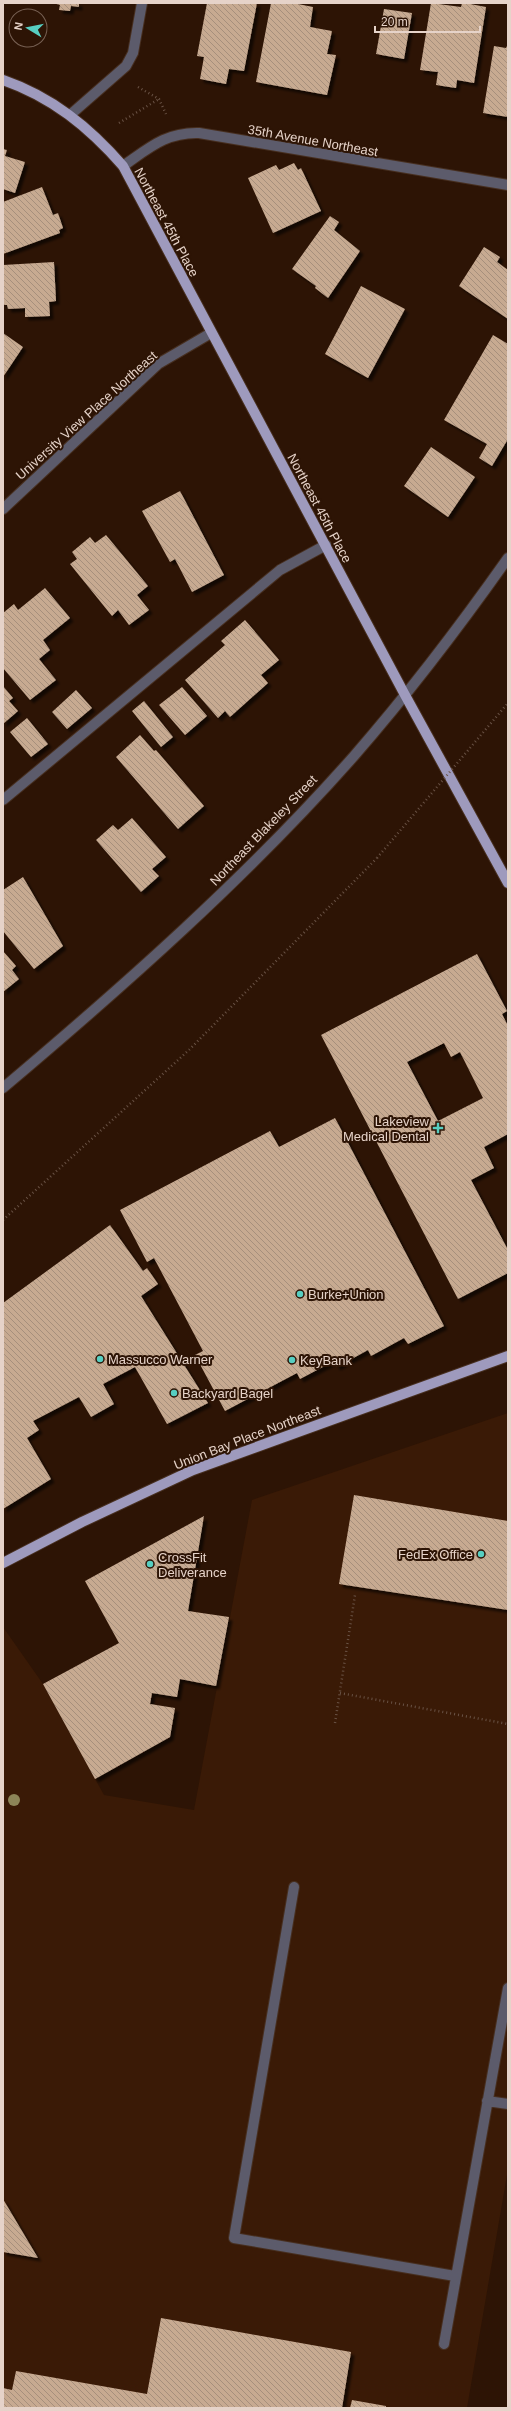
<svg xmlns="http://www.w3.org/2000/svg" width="511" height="2411" viewBox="0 0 511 2411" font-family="Arial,sans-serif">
	<defs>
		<pattern id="building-back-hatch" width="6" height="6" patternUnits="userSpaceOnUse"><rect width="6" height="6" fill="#c7aa91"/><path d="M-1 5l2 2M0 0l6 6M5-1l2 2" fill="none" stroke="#a68f7c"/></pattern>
		<filter id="shadow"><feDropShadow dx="3.5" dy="3.5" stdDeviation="1" flood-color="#0009"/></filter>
	</defs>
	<rect width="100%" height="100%" fill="#2d1405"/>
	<path fill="#3a1a06" d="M508 1413V2169L467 2408H3V2252L38 2257 3 2199V1627L43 1684 104 1795 194 1810 252 1500Z"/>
	<path fill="url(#building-back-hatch)" fill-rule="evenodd" filter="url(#shadow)" d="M53 3H79V7L71 6 70 11 59 10 60 5Z
		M207 3H257L244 71 229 69 226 84 200 79 204 57 197 56Z
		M271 3H293L313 7 310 27 332 31 327 54 336 55 327 95 256 82Z
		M431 3 461 7 462 3H465L486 7 474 83 457 80 456 88 436 85 438 72 420 70Z
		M384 9 412 13 404 59 376 54Z
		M508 44V117L483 113 494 46 506 48Z
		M3 149 7 150 5 156 25 162 15 193 3 189Z
		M294 163 298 170 301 168 321 211 273 233 248 178 276 165 279 170Z
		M42 187 53 215 58 213 63 228 59 230 60 233 3 254V202Z
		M330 216 339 222 334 230 360 251 328 298 315 288 316 286 292 269Z
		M484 247 500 257 497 262 508 270V319L459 286Z
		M54 262 56 301 49 302 50 316 25 317V308L8 309 7 305H3V265Z
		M361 286 405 309 368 378 325 354Z
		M3 333 23 347 3 377Z
		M493 335 508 344V439L492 466 479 458 487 444 444 420Z
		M431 447 475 477 448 517 404 486Z
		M180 491 224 575 192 592 175 559 170 562 142 511Z
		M106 535 148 586 137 595 149 610 129 625 118 610 112 616 70 564 77 559 72 552 90 537 95 543Z
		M45 588 70 618 43 640 50 650 39 659 56 680 30 700 3 668V613L14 604 18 610Z
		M245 620 279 660 261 675 268 683 230 717 225 711 218 718 185 680 225 645 221 641Z
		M3 686 13 698 9 701 18 711 3 724Z
		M182 687 207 716 185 735 159 705Z
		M76 690 92 708 67 729 52 712Z
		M144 701 173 737 161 747 132 711Z
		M27 718 48 744 31 757 10 732Z
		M140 735 154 751 156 750 204 806 178 829 116 757Z
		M132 818 166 857 152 869 159 876 141 892 96 840 113 825 118 830Z
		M23 877 63 946 34 969 3 931V890Z
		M3 951 16 966 12 970 19 979 3 992Z
		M477 954 507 1011 502 1014 508 1026V1134L484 1147 494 1168 471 1180 508 1250V1273L458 1299 321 1035ZM444 1043 451 1057 460 1052 483 1098 438 1121 407 1062Z
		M335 1118 444 1326 408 1344 404 1338 371 1356 368 1350 337 1367 334 1361 300 1379 297 1373 225 1411 195 1355 203 1351 154 1258 147 1262 120 1210 270 1131 279 1147Z
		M110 1225 143 1271 147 1268 158 1284 141 1296 208 1403 167 1424 135 1367 103 1384 114 1404 91 1417 79 1397 33 1421 39 1430 27 1438 51 1479 3 1509V1303Z
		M354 1495 508 1521V1610L339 1584Z
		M204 1516 188 1611 229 1617 216 1686 180 1679 177 1697 152 1693 150 1704 175 1708 170 1737 95 1779 43 1684 119 1643 85 1581Z
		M3 2199 38 2258 3 2252Z
		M161 2318 351 2352 342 2408H3V2388L12 2390 16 2371 147 2394Z
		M352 2400 386 2406V2408H350Z"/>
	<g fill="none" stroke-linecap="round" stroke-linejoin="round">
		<defs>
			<path id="minor" d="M70 115 126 66 133 53 142 3
				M123 166C149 148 166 132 199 133L508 185
				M3 509 158 364 211 333
				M3 800 280 570 326 545
				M3 1088C125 985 248 876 354 756 409 693 460 626 508 558
				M294 1887 234 2238 455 2276
				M487 2101 508 2104
				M444 2344 508 1988"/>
			<path id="major" d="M3 80C52 97 89 127 123 166L405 695 508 883
				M3 1563 82 1522 193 1470 508 1356"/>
		</defs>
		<use href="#minor" stroke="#472f20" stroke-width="12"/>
		<use href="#major" stroke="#472f20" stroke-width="12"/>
		<path stroke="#695245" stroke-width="2.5" stroke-dasharray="1 3" stroke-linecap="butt" d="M138 87 159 99 166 114
			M119 123 159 99
			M3 1220 189 1050 377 858
			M340 1693 508 1724
			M335 1723 355 1595"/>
		<use href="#minor" stroke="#5c5b6b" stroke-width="10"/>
		<use href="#major" stroke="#9e9abd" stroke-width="10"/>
		<path stroke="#695245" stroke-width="2.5" stroke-dasharray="1 3" stroke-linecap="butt" d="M377 858 508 703"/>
	</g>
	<circle fill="#8d8558" cx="14" cy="1800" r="6"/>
	<g fill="#57cec1" stroke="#2d1405" stroke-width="1.5">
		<path d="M436 1122h4v4h4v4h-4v4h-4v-4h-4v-4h4z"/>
		<circle cx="300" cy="1294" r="4"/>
		<circle cx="100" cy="1359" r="4"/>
		<circle cx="292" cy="1360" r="4"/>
		<circle cx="174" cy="1393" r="4"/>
		<circle cx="481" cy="1554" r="4"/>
		<circle cx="150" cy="1564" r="4"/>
	</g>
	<g text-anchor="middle" stroke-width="4" stroke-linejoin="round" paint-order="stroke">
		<g font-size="13" fill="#e6d3c9" stroke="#2d1405">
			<text transform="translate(313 140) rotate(10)" y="5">35th Avenue Northeast</text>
			<text transform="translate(167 222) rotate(62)" y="5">Northeast 45th Place</text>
			<text transform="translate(86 415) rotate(-42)" y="5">University View Place Northeast</text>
			<text transform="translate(320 508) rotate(62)" y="5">Northeast 45th Place</text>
			<text transform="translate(263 830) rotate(-46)" y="5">Northeast Blakeley Street</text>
			<text transform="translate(247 1437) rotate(-21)" y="5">Union Bay Place Northeast</text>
		</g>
		<g font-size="13" fill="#e6d3c9" stroke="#2d1405" text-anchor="start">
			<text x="429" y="1126" text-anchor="end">Lakeview<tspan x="429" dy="15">Medical Dental</tspan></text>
			<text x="308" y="1299">Burke+Union</text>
			<text x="108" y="1364">Massucco Warner</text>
			<text x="300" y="1365">KeyBank</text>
			<text x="182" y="1398">Backyard Bagel</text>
			<text x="473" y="1559" text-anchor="end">FedEx Office</text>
			<text x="158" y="1562">CrossFit<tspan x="158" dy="15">Deliverance</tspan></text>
		</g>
	</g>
	<rect width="511" height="2411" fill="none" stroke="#e6d3c9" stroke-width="8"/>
	<g transform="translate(28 28) rotate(280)"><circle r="19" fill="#2d1405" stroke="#776053"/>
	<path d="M0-3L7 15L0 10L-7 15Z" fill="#57cec1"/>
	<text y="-6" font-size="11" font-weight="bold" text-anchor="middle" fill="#e6d3c9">N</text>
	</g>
	<path d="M375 26v6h105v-6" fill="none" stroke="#e6d3c9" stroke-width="2"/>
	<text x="381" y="26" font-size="12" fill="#e6d3c9" stroke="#2d1405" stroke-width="3" paint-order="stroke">20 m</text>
</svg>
